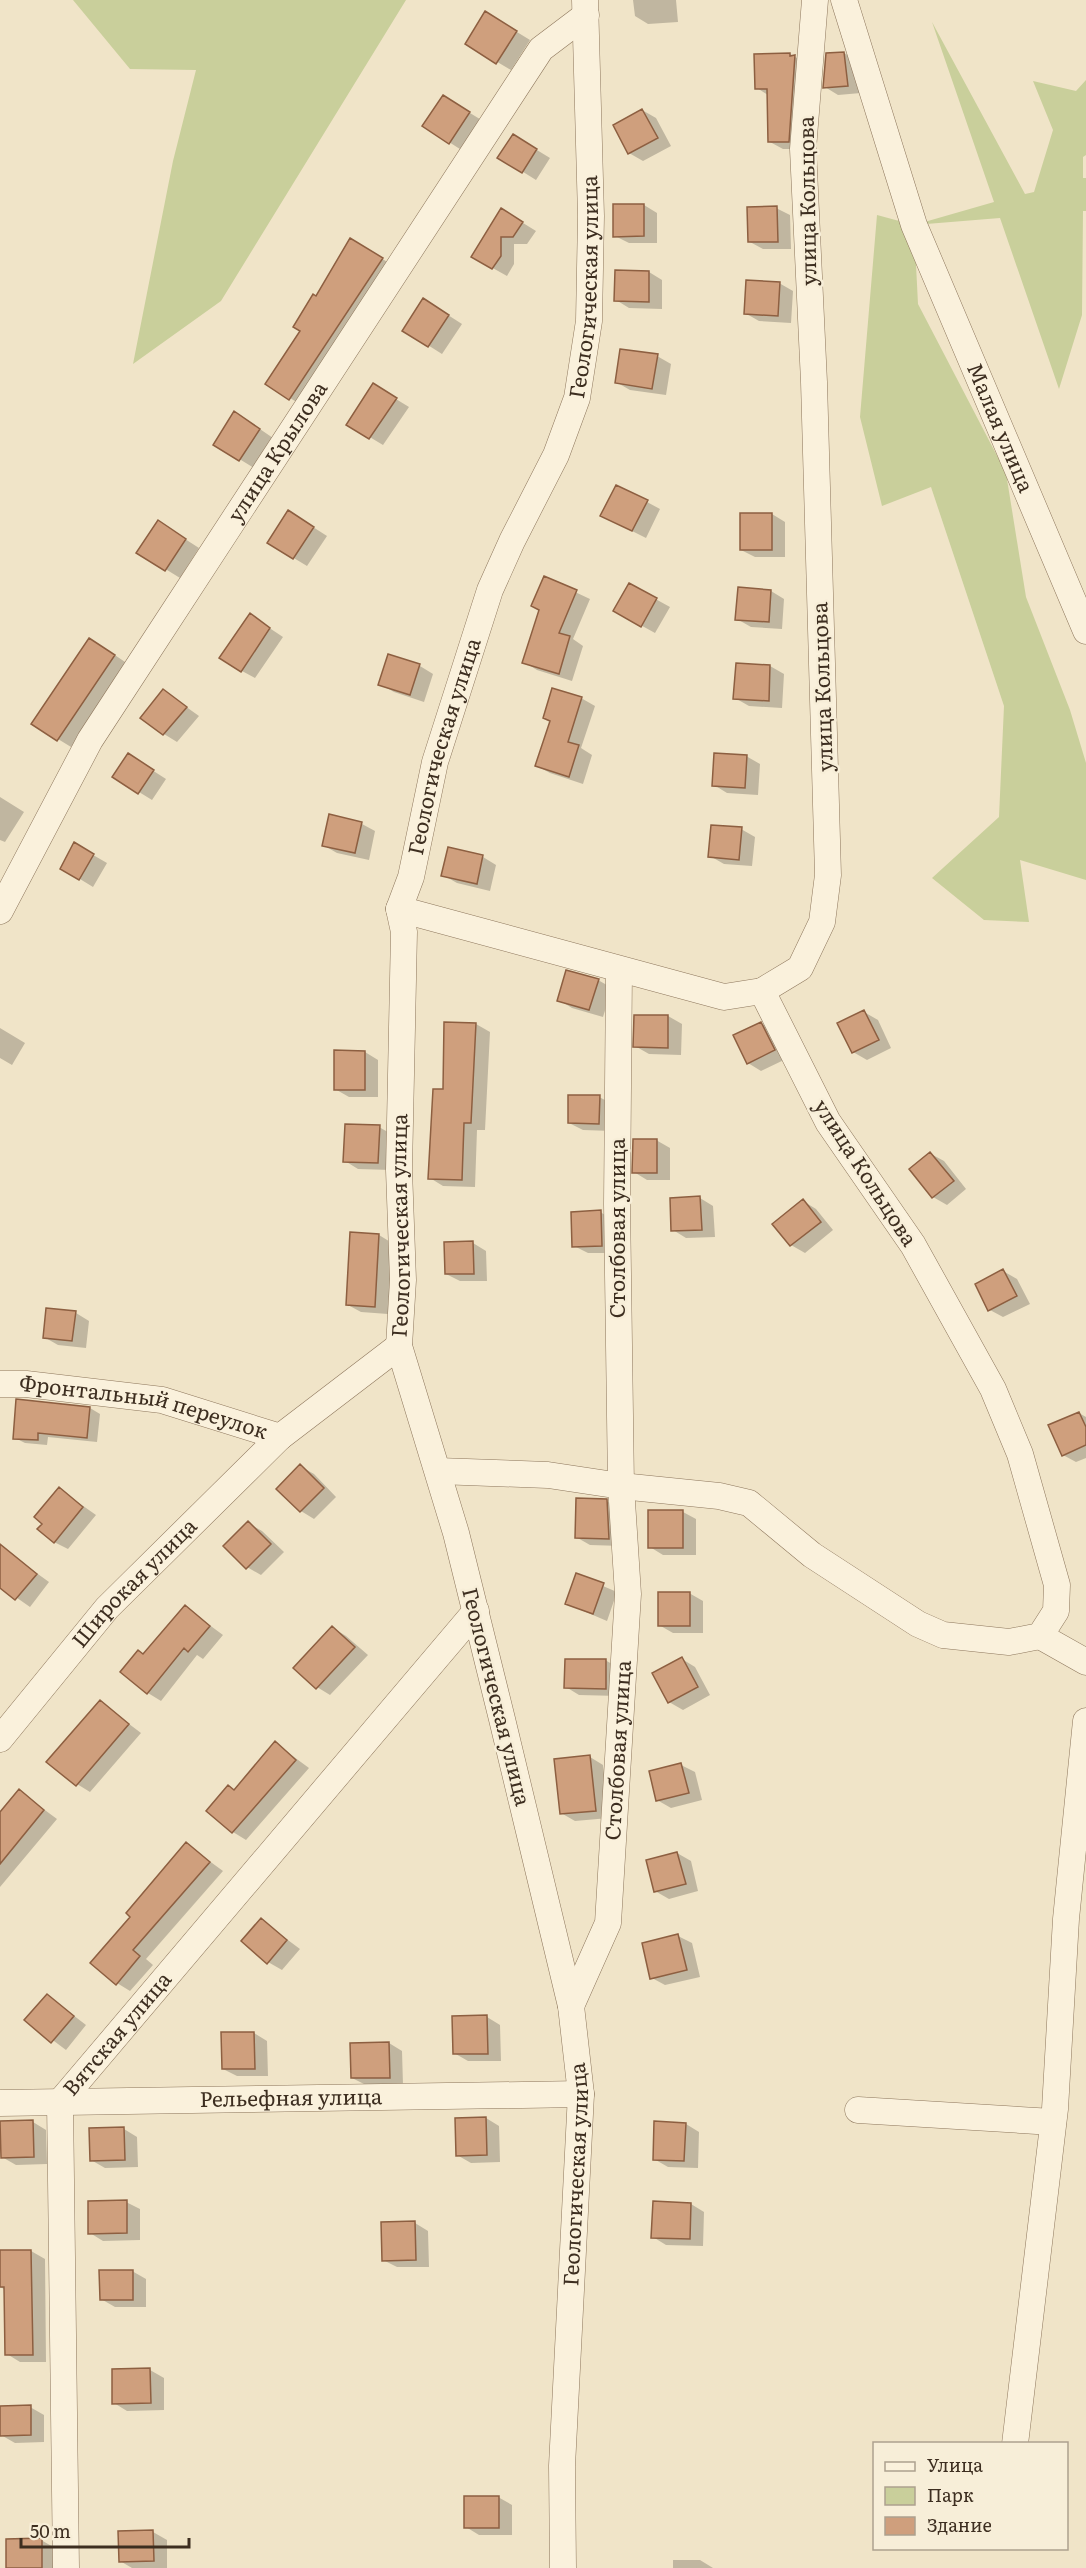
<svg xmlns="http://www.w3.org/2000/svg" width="1086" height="2568" viewBox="0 0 1086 2568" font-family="Literata,serif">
	<rect width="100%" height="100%" fill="#f0e4c8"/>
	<path fill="#c9cf9b" d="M73 0H406L221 301 133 364 173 161 196 70 130 69Z
		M932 22 1025 194 1034 192 1053 130 1033 81 1076 91 1086 80V155L1083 157V178H1086V211H1083L1082 315 1059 389 1000 218 914 225 918 304 1006 473 1026 597 1070 710 1086 763V880L1020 860 1029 922 984 920 932 878 999 817 1004 706 931 487 882 506 860 417 877 215 914 225 994 202Z"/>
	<path fill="#0003" d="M633 0H676L678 22 648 24 635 16Z
		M499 21 530 40 511 70 467 44Z
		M844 53 858 61 861 93 838 95 825 87Z
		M790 54 809 65 802 149H783L770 142 768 95 757 88Z
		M457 105 483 121 463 151 424 126Z
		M642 110 656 118 671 146 643 161 629 153 615 125Z
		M514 136 550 158 536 180 499 157Z
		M644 205 657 213V243H629L615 236Z
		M776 208 790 215 791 249H763L750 242Z
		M515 218 536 231 527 244H514V264L507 276 473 257Z
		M364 247 395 267 303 406 290 398 302 331 317 298Z
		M649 272 662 280V309L629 308 616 300Z
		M779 283 793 291 791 323 759 321 745 313Z
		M437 308 462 324 442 354 404 330Z
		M657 356 671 364 666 395 630 390 616 382Z
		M373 385 409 407 383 445 348 424Z
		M248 421 273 438 254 468 215 444Z
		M647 502 660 509 646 538 616 523Z
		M772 514 785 522V557H755L741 550Z
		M302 520 327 536 307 566 269 543Z
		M171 530 199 548 180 578 138 552Z
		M545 578 590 599 573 639 583 646 572 681 537 670 524 662 540 610Z
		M630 585 670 607 655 633 615 611Z
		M739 589 771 591 784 599 782 629 751 627 737 619Z
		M250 615 283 637 255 678 242 671Z
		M103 647 128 664 71 747 58 739Z
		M389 656 420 666 433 674 424 702 394 692 380 684Z
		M737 664 770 666 784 674 782 708 749 706 735 698Z
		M164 691 199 716 177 742 164 734Z
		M581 698 595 706 581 748 592 755 583 784 550 773 537 766Z
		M746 756 760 764 758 795 727 793 714 785Z
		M141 763 166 779 152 800 139 792Z
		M0 797 24 812 5 842 0 840Z
		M330 816 362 824 375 831 369 860 337 853 323 845Z
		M741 829 755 837 752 866 724 864 710 856Z
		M74 844 107 863 93 887 62 868Z
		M449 849 483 857 496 865 490 891 457 883 443 875Z
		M598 980 612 988 603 1017 572 1008 559 1000Z
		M864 1012 878 1020 891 1048 867 1060 853 1052Z
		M635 1016H668L682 1024 681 1055 649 1054 635 1046Z
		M446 1023 476 1024 490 1032 485 1130H477L475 1187 443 1186 430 1178 445 1091Z
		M761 1023 774 1031 788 1058 761 1071 748 1063Z
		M0 1028 25 1043 12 1065 0 1058Z
		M365 1052 378 1060V1097H349L335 1089Z
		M599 1097 613 1104 612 1131 583 1130 569 1123Z
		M379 1127 393 1135 391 1170 358 1169 345 1161Z
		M656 1140 670 1148V1180H647L634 1172Z
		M931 1154 944 1161 966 1189 947 1205 933 1197 911 1170Z
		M700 1198 713 1206 715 1237 686 1238 673 1230Z
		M803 1201 816 1209 833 1230 805 1253 791 1245 774 1224Z
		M600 1212 614 1220 615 1253H588L574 1246Z
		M379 1235 392 1243 388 1314 361 1312 348 1305Z
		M473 1243 486 1251 487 1281H460L446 1274Z
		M1003 1271 1017 1279 1030 1304 1003 1317 990 1310Z
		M76 1313 89 1321 86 1348 58 1345 44 1337Z
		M90 1408 100 1414 97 1442 48 1437 47 1445 25 1443 15 1438Z
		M1079 1413 1086 1417V1458L1076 1462 1063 1455Z
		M300 1466 314 1474 336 1497 314 1519 301 1511Z
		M59 1489 96 1515 68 1549 54 1542 44 1524Z
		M606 1501 620 1508 622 1546 590 1545 576 1537Z
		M683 1512 696 1519V1555H663L650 1547Z
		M248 1523 262 1531 284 1552 261 1575 247 1567Z
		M6 1551 49 1582 30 1607 0 1586V1558Z
		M577 1575 617 1592 607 1621 567 1604Z
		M689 1593 703 1601V1633H673L659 1625Z
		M185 1607 223 1635 203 1659 197 1655 161 1701 148 1693 144 1655Z
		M333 1628 346 1636 368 1655 330 1695 317 1687Z
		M682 1659 695 1667 710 1695 683 1710 669 1702Z
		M605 1660 619 1668V1696L579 1695 566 1687Z
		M100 1702 141 1733 90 1792 77 1784Z
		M275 1743 309 1768 246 1840 233 1832 235 1791Z
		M590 1757 603 1765 609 1818 575 1821 561 1813Z
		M681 1765 695 1772 702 1800 671 1808 657 1800Z
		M19 1791 57 1819 0 1887V1815Z
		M186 1844 223 1871 146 1959 153 1965 130 1991 117 1983 132 1916Z
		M677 1853 691 1861 698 1891 669 1899 655 1891Z
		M261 1920 300 1949 282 1970 268 1962Z
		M678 1936 692 1943 700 1977 665 1985 652 1978Z
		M47 1995 86 2025 66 2050 26 2020Z
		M487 2017 500 2025 501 2061H468L454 2053Z
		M254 2033 267 2041 268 2076H237L223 2069Z
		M389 2043 402 2051 403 2085H366L352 2078Z
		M486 2118 499 2126 500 2162 471 2163 457 2155Z
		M33 2122 46 2130 47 2164 16 2165 2 2157Z
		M686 2124 699 2132 698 2168 668 2167 654 2159Z
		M124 2129 137 2137 138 2167 105 2168 91 2160Z
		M126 2202 140 2209V2240L103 2241 90 2233Z
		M691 2204 704 2212 703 2246 666 2245 653 2237Z
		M415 2223 428 2231 429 2267H397L383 2260Z
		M0 2251H31L45 2259 46 2362H20L7 2354 6 2290 0 2287Z
		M132 2271 146 2279V2307H115L101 2299Z
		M150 2370 164 2378V2410L127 2411 114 2403Z
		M30 2407 44 2415V2442L15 2443 1 2435Z
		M498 2497 512 2505V2535H479L466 2527Z
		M120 2532H153L167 2540V2568H132L120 2561Z
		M41 2540 55 2548V2568H8Z
		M673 2560H700L713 2568H673Z"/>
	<path fill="#cf9f7d" stroke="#8d5f41" stroke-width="1.5" d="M485 11 517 31 496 64 465 44Z
		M844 52 848 86 823 88 826 53Z
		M790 53V56L795 55 789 142H768L767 89H755L754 54Z
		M443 95 470 112 449 144 422 126Z
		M642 109 658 138 628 154 613 125Z
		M513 134 537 149 522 173 497 158Z
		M613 204H644V236L613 237Z
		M777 206 778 242H748L747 207Z
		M501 208 523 222 513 237H501V256L492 269 471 257Z
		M350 238 383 258 289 400 265 384 300 331 293 327 313 294 316 296Z
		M615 270 649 271V302L614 301Z
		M746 280 780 282 778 316 744 314Z
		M423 298 449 315 428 347 402 331Z
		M620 349 658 354 652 389 615 383Z
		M373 383 397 398 369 439 346 425Z
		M234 411 260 429 239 461 213 445Z
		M616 485 648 500 632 531 600 516Z
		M288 510 314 527 293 559 267 543Z
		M740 513H772V550H740Z
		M158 520 186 539 165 571 136 553Z
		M544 576 577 590 559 633 570 636 559 674 522 663 539 610 531 606Z
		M629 583 657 598 641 627 613 611Z
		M738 587 771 590 769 622 735 620Z
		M250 613 270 628 241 672 219 658Z
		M89 638 115 655 57 741 31 724Z
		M388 654 420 664 410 695 378 685Z
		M736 663 770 665 769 701 733 699Z
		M552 688 582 697 568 742 579 745 569 777 535 766 550 721 543 718Z
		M163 689 187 707 163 735 140 718Z
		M128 753 154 770 138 794 112 777Z
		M714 753 747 755 745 788 712 786Z
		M329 814 362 822 355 853 322 846Z
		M711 825 742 827 739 860 708 857Z
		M74 842 94 854 79 880 60 869Z
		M448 847 483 855 477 884 441 876Z
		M566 970 599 979 589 1010 557 1001Z
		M864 1010 879 1040 852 1053 837 1023Z
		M634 1015H668V1048L633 1047Z
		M444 1022 476 1023 471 1123H464L462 1180 428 1179 433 1089H443Z
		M761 1022 775 1050 747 1064 733 1035Z
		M334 1050 365 1051V1090H334Z
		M568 1095H600L599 1124 568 1123Z
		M345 1124 380 1125 378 1163 343 1162Z
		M633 1139H657V1173H632Z
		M930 1152 954 1181 932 1198 909 1169Z
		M700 1196 702 1230 671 1231 670 1198Z
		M803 1199 821 1222 790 1246 772 1224Z
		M601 1210 602 1246 572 1247 571 1212Z
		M350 1232 379 1234 375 1307 346 1305Z
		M473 1241 474 1274H445L444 1242Z
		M1003 1269 1017 1296 988 1311 975 1284Z
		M46 1308 76 1311 72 1341 43 1338Z
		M16 1399 90 1407 87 1438 38 1433V1440L13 1439Z
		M1079 1412 1086 1427V1445L1062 1456 1048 1425Z
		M300 1464 324 1488 300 1512 276 1489Z
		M59 1487 83 1507 54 1543 37 1529 42 1524 34 1517Z
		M576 1498 607 1499 609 1539 575 1538Z
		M648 1510H683V1548H648Z
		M248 1521 271 1544 246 1569 223 1546Z
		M0 1544 37 1574 15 1600 0 1588Z
		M576 1573 604 1583 593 1614 565 1604Z
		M658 1592H690V1626H658Z
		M185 1605 210 1626 188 1652 184 1648 147 1694 120 1672 138 1650 143 1654Z
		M332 1626 355 1647 316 1689 293 1668Z
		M682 1657 698 1687 668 1703 652 1673Z
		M565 1659H606V1689L564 1688Z
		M100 1700 129 1724 76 1786 46 1762Z
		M275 1741 296 1760 232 1833 206 1811 228 1785 234 1790Z
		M590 1755 596 1811 560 1814 554 1759Z
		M681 1763 689 1793 656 1801 649 1771Z
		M19 1789 44 1810 0 1864V1812Z
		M186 1842 210 1862 133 1950 140 1956 116 1985 90 1963 130 1917 126 1913Z
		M677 1852 686 1884 654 1892 646 1860Z
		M261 1918 287 1940 267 1964 241 1941Z
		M678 1934 687 1970 650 1979 642 1943Z
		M47 1994 74 2016 51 2043 24 2020Z
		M487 2015 488 2054H453L452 2016Z
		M221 2032H254L255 2069H222Z
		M389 2042 390 2078H351L350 2043Z
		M486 2117 487 2155 456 2156 455 2118Z
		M33 2120 34 2157 1 2158 0 2121Z
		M654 2121 686 2123 684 2161 653 2160Z
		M124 2127 125 2160 90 2161 89 2128Z
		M127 2200V2233L88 2234V2201Z
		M653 2201 691 2203 690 2239 651 2238Z
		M415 2221 416 2260 382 2261 381 2222Z
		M0 2250H31L33 2355H5L4 2287H0Z
		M99 2270H133V2300H100Z
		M150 2368 151 2403 112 2404V2369Z
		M31 2405V2435L0 2436V2406Z
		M464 2496H499V2528H464Z
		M153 2530 154 2561 119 2562 118 2531Z
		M42 2538V2568H6V2539Z"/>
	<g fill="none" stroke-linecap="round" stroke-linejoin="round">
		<defs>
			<g id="minor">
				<path id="s1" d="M844 0 914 225 1086 631"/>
				<path d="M399 909 724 997 762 991"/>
				<path id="s2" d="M0 911 90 740 541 49 586 15"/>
				<path id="s3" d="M0 1384H26L162 1400 280 1437 399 1346"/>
				<path d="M438 1471 548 1475 621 1486 719 1496 749 1503 812 1555 918 1624 943 1635 1009 1642 1040 1636 1056 1611 1057 1585 1020 1454 993 1389 913 1245 828 1122 762 991 800 968 822 922 828 875 814 382 803 149 815 0"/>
				<path d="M1040 1636 1086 1662"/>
				<path id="s4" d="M0 1739 107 1608 280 1437"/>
				<path id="s5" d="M571 2006 608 1923 628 1594 621 1486 617 1204 619 970"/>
				<path id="s6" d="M0 2103 581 2094"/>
				<path d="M858 2110 1053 2122"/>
				<path d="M1015 2444 1055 2109 1066 1919 1086 1721"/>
				<path id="s7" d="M66 2568 60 2102 476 1611"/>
				<path id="s8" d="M563 2568 562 2466 581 2094 571 2006 502 1719 456 1533 399 1346 403 1280 399 1170 404 932 399 909 411 877 435 762 490 590 512 541 556 455 577 398 589 321 591 216 585 0"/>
			</g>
		</defs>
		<use href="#minor" stroke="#8d765c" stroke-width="27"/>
		<use href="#minor" stroke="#faf1dc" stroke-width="26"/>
	</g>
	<g text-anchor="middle" stroke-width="5" stroke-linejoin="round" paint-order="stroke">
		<g font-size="21" fill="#3d2e20" stroke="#f7eed8">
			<text transform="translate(808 201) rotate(-91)" y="7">улица Кольцова</text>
			<text dy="7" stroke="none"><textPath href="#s8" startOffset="2338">Геологическая улица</textPath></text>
			<text dy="7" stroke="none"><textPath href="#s1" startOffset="456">Малая улица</textPath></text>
			<text dy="7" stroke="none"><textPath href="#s2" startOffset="537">улица Крылова</textPath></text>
			<text transform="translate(823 687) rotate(-92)" y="7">улица Кольцова</text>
			<text dy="7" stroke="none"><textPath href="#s8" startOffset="1852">Геологическая улица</textPath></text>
			<text transform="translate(865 1173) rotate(57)" y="7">улица Кольцова</text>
			<text dy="7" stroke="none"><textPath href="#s8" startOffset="1366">Геологическая улица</textPath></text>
			<text transform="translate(618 1228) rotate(-90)" y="7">Столбовая улица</text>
			<text dy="7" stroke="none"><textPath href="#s3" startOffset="146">Фронтальный переулок</textPath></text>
			<text dy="7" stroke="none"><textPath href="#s4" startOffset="206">Широкая улица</textPath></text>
			<text transform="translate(496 1697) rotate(76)" y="7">Геологическая улица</text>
			<text dy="7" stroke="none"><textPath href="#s5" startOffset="264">Столбовая улица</textPath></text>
			<text dy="7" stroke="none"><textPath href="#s7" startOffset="555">Вятская улица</textPath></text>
			<text dy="7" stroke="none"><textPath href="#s6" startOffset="291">Рельефная улица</textPath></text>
			<text dy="7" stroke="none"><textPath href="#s8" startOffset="394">Геологическая улица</textPath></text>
		</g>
	</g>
	<rect x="873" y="2442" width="195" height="108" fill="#f7eed8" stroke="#ada18e" stroke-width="1.5"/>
	<rect x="885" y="2462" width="30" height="9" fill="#faf1dc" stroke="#ada18e" stroke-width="1.5"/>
	<text x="927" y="2472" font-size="18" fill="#3d2e20">Улица</text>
	<rect x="885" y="2487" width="30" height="18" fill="#c9cf9b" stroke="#ada18e" stroke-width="1.5"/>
	<text x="927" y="2502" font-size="18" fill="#3d2e20">Парк</text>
	<rect x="885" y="2517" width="30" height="18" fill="#cf9f7d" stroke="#ada18e" stroke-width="1.5"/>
	<text x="927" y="2532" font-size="18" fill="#3d2e20">Здание</text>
	<path d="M21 2538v9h168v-9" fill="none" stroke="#3d2e20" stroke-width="3"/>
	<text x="30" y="2538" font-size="18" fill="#3d2e20" stroke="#f7eed8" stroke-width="4.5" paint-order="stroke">50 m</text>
</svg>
